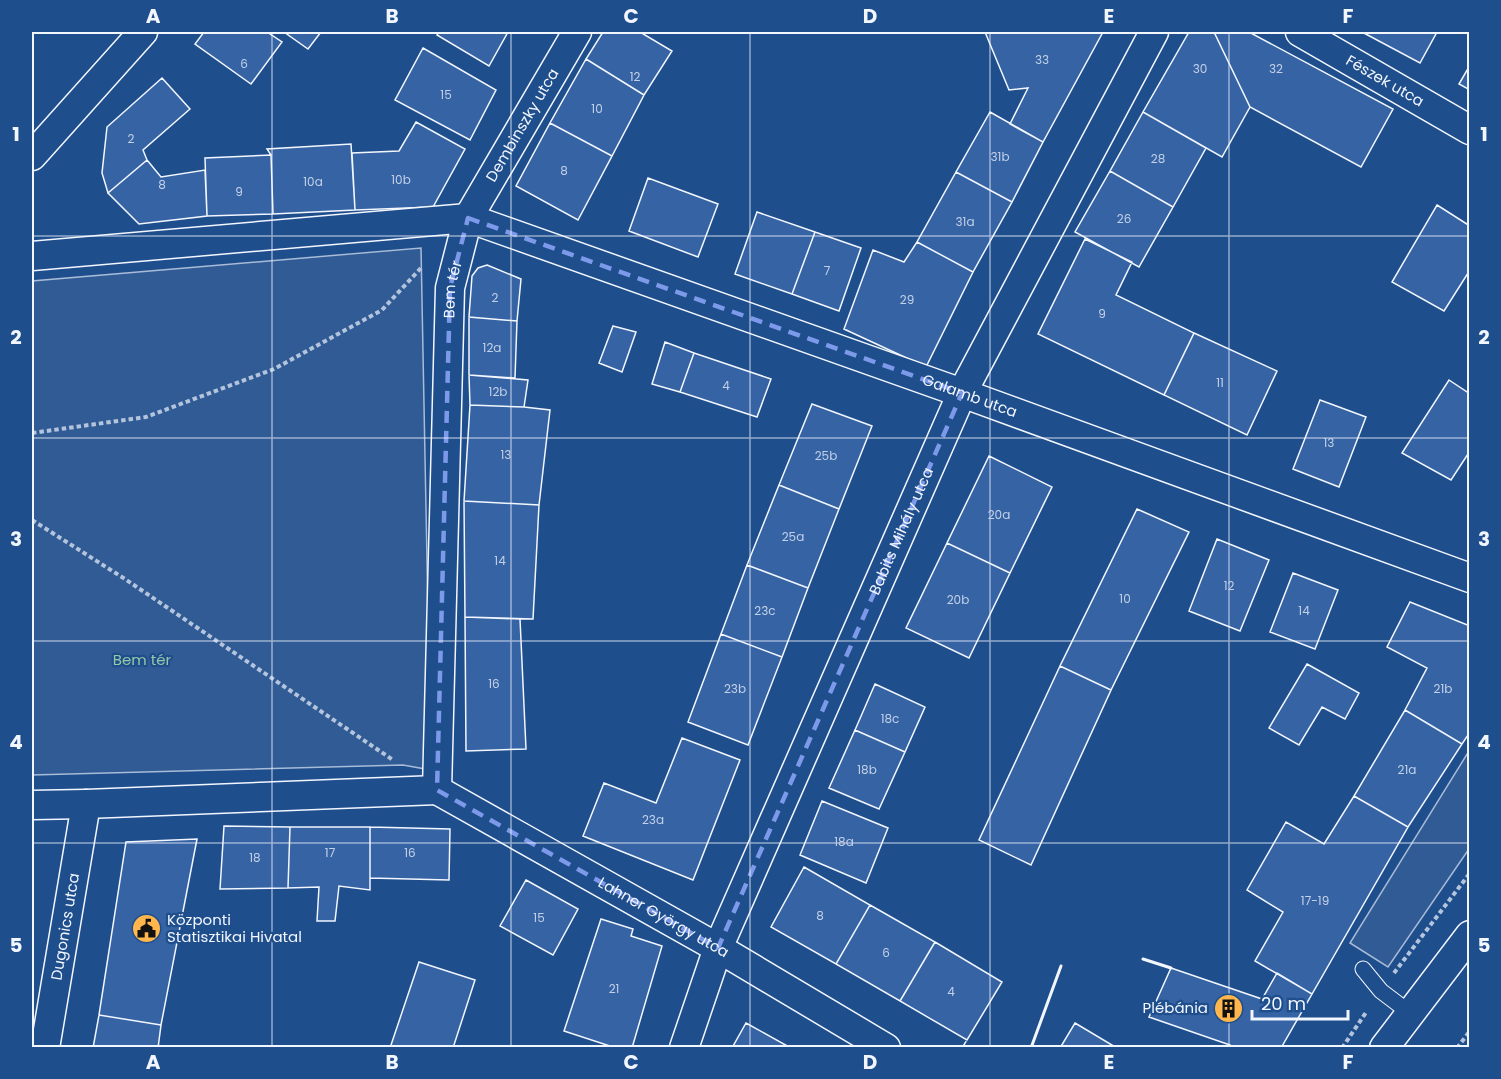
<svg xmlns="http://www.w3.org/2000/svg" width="1501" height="1079" viewBox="0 0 1501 1079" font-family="Poppins,sans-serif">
	<rect width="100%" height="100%" fill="#1f4e8c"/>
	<path fill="#305b95" stroke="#a8bbd7" stroke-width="1.5" d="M421 248 431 770 403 765 32 775V281Z
		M1469 751V849L1388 967 1350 943Z"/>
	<path fill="#3563a3" stroke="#f2f6ff" stroke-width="1.5" d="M204 32H267L282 42 251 84 195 44Z
		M284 32H321L308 49Z
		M439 32H508L489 66 437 35Z
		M603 32H640L672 51 644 95 586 59Z
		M985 32H1103L1043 142 1010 124 1028 88 1009 90Z
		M1189 32H1214L1250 107 1222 157 1143 112Z
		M1214 32H1249L1393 109 1361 167 1250 107Z
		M1362 32H1437L1420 63Z
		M423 48 496 90 470 140 395 100Z
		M586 59 644 95 612 156 550 123Z
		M1470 65V90L1459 84Z
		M162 78 190 109 143 150 147 160 108 193 102 173 107 127Z
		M990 112 1043 142 1012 202 956 172Z
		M1143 112 1206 148 1173 207 1110 171Z
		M416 122 465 149 433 207 355 210 352 153 399 151Z
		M550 123 612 156 578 220 516 186Z
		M351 144 355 210 273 214 271 155 267 149Z
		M271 155 273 214 207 216 205 158Z
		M147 160 161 177 205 170 207 216 139 224 108 193Z
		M1110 171 1173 207 1139 267 1075 232Z
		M956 172 1012 202 973 272 917 242Z
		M648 178 718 204 698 257 629 231Z
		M1437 205 1470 226V270L1444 311 1392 282Z
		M757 212 815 232 792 294 735 274Z
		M815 232 861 248 839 311 792 294Z
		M1085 239 1132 262 1116 295 1194 333 1164 395 1038 334Z
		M917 242 973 272 926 367 844 329 873 250 904 262Z
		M487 265 521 279 517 321 469 317 472 276 478 268Z
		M469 317 517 321 515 378 469 375Z
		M613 326 636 332 622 372 599 363Z
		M1194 333 1277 371 1247 435 1164 395Z
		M665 342 694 353 680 392 652 384Z
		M694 353 771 379 757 417 680 392Z
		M469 375 528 380 524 407 470 405Z
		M1449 380 1470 394V451L1451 480 1402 453Z
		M1320 400 1366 417 1339 487 1293 469Z
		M812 404 872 426 839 509 779 485Z
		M470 405 524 407 550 410 539 505 464 501Z
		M989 456 1052 487 1010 573 947 543Z
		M779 485 839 509 808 588 747 565Z
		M464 501 539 505 533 619 465 617Z
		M1137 509 1189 532 1111 690 1060 666Z
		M1217 539 1269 560 1240 631 1189 611Z
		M947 543 1010 573 969 658 906 628Z
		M747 565 808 588 782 657 721 634Z
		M1293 573 1338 590 1315 649 1270 632Z
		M1410 602 1470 626V732L1462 744 1405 710 1427 668 1387 647Z
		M465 617 520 619 526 749 466 751Z
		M721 634 782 657 748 745 688 722Z
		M1307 664 1359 693 1345 719 1322 707 1299 745 1269 728Z
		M1060 666 1111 690 1031 865 979 840Z
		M875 684 925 707 905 752 855 730Z
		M1405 710 1462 744 1408 827 1354 796Z
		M855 730 905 752 879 809 829 788Z
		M682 738 740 760 693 880 583 836 604 783 656 803Z
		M1354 796 1408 827 1312 994 1255 961 1283 912 1247 890 1286 822 1324 844Z
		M822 801 888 828 866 883 800 855Z
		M224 826 290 827 288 888 220 889Z
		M290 827H370V890L339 886 335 921H317L319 887 288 888Z
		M370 827 450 829 449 880 370 878Z
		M197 839 161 1025 99 1015 126 842Z
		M804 867 870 905 836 964 771 927Z
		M526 880 578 909 553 955 500 926Z
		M870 905 935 942 900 1001 836 964Z
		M601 919 633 929 631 936 662 946 632 1048H616L564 1031Z
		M935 942 1002 982 967 1040 900 1001Z
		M419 962 475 980 453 1048H390Z
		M1171 968 1262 999 1277 973 1312 994 1281 1048H1229L1230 1045 1149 1017Z
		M99 1015 161 1025 158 1048H93Z
		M746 1023 791 1048H732Z
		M1075 1023 1117 1048H1060Z"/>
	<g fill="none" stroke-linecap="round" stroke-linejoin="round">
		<defs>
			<path id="lane" d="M1363 969 1381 991 1410 1013"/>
			<g id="street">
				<path id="s1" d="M1300 32 1470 130"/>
				<path d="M32 156 143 32"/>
				<path id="s2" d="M32 256 468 218 962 393 1470 578"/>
				<path id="s3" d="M437 790 450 288 468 218 577 32"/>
				<path id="s4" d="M437 790 718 948 886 1048"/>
				<path d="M32 805 86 804 437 790"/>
				<path id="s5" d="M45 1048 86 804"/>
				<path id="s6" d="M684 1048 718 948 962 393 1154 32"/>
				<path d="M1384 1048 1470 935"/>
			</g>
		</defs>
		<use href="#lane" stroke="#f2f6ff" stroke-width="17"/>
		<use href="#street" stroke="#f2f6ff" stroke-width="31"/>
		<path stroke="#b3c4dc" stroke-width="4" stroke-dasharray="4.5 3" stroke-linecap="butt" d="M32 433 146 417 274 369 382 310 422 267
			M32 520 125 579 393 760
			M1394 973 1470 873
			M1342 1048 1367 1011
			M1457 1048 1470 1031"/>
		<use href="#lane" stroke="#1f4e8c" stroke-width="15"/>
		<use href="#street" stroke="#1f4e8c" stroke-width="28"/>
		<path stroke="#f2f6ff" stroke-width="1.5" stroke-dasharray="8 3" stroke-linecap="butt" d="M962 1048 967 1040"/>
		<path stroke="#f2f6ff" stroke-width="3" d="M1143 959 1171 968
			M1031 1048 1061 966"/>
	</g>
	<path fill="none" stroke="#7d9aea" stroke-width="4.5" stroke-dasharray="12 8" stroke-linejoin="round" d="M468 218 962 393 718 948 437 790 450 288Z"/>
	<path fill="none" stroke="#f2f6ff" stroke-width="1.5" stroke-opacity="0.55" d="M272 32V1048M511 32V1048M750 32V1048M990 32V1048M1229 32V1048M32 236H1470M32 438H1470M32 641H1470M32 843H1470"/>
	<defs>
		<symbol id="civic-disc" viewBox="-11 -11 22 22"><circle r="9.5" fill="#ffb74d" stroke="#1f4e8c"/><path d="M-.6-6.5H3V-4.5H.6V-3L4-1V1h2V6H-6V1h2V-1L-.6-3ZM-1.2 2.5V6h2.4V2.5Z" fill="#111"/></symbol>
		<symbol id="building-disc" viewBox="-11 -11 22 22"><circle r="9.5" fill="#ffb74d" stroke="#1f4e8c"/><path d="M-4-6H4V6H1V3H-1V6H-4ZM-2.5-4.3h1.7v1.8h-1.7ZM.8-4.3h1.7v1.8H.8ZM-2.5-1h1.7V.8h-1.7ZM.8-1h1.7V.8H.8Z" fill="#111"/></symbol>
	</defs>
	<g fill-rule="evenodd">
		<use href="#civic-disc" x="130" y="912" width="33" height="33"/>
		<use href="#building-disc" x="1212" y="992" width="33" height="33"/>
	</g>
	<g text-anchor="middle" stroke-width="4.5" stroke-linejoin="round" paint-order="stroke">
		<g font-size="12" fill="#c3d1e8">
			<text x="1042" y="64">33</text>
			<text x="244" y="68">6</text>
			<text x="1200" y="73">30</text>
			<text x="1276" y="73">32</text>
			<text x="635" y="81">12</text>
			<text x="446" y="99">15</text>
			<text x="597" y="113">10</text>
			<text x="131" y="143">2</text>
			<text x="1000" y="161">31b</text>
			<text x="1158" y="163">28</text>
			<text x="564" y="175">8</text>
			<text x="401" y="184">10b</text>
			<text x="313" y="186">10a</text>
			<text x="162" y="189">8</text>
			<text x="239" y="196">9</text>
			<text x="1124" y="223">26</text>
			<text x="965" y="226">31a</text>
			<text x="827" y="275">7</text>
			<text x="495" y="302">2</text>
			<text x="907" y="304">29</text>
			<text x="1102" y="318">9</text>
			<text x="492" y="352">12a</text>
			<text x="1220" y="387">11</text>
			<text x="726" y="390">4</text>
			<text x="498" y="396">12b</text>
			<text x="1329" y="447">13</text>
			<text x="506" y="459">13</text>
			<text x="826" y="460">25b</text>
			<text x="999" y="519">20a</text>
			<text x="793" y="541">25a</text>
			<text x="500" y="565">14</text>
			<text x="1229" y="590">12</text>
			<text x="1125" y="603">10</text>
			<text x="958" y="604">20b</text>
			<text x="765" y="615">23c</text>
			<text x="1304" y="615">14</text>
			<text x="494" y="688">16</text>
			<text x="735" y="693">23b</text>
			<text x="1443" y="693">21b</text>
			<text x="890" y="723">18c</text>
			<text x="867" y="774">18b</text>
			<text x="1407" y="774">21a</text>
			<text x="653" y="824">23a</text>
			<text x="844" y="846">18a</text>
			<text x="330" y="857">17</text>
			<text x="410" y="857">16</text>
			<text x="255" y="862">18</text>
			<text x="1315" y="905">17-19</text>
			<text x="820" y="920">8</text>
			<text x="539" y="922">15</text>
			<text x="886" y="957">6</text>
			<text x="614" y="993">21</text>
			<text x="951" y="996">4</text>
		</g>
		<g font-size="15" fill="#f2f6ff" stroke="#1f4e8c">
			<text dy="5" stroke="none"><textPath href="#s1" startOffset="98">Fészek utca</textPath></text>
			<text dy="5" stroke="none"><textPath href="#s3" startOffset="682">Dembinszky utca</textPath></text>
			<text dy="5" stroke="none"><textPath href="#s3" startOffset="501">Bem tér</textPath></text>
			<text dy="5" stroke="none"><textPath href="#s2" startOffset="970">Galamb utca</textPath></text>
			<text dy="5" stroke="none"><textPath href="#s6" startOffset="561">Babits Mihály utca</textPath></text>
			<text dy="5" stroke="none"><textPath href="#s4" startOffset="260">Lahner György utca</textPath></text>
			<text dy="5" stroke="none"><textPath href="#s5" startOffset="123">Dugonics utca</textPath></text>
		</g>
		<g font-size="15" fill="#97c8a6" stroke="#1f4e8c">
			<text x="142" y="665">Bem tér</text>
		</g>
		<g font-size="15" fill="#f2f6ff" stroke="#1f4e8c" text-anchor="start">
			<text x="167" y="925">Központi<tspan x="167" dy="17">Statisztikai Hivatal</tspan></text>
			<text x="1208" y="1013" text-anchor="end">Plébánia</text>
		</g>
	</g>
	<rect width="1501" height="1079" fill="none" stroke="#1f4e8c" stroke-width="66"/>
	<path d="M1252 1010v9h96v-9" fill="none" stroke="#f2f6ff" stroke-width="3"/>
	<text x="1261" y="1010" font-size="18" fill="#f2f6ff" stroke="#1f4e8c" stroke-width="4.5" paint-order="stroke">20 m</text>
	<rect x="33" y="33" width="1435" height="1013" fill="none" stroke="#f2f6ff" stroke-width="2"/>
	<g font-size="20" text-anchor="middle" font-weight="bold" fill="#f2f6ff">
		<text x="153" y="23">A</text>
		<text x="392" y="23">B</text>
		<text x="631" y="23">C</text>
		<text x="870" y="23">D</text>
		<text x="1109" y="23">E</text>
		<text x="1348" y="23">F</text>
		<text x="16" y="141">1</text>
		<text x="1484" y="141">1</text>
		<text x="16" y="344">2</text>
		<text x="1484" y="344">2</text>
		<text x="16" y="546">3</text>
		<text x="1484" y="546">3</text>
		<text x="16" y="749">4</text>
		<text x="1484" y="749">4</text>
		<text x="16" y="952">5</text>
		<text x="1484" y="952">5</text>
		<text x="153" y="1069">A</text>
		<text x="392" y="1069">B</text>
		<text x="631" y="1069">C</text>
		<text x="870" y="1069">D</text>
		<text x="1109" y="1069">E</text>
		<text x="1348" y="1069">F</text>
	</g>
</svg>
